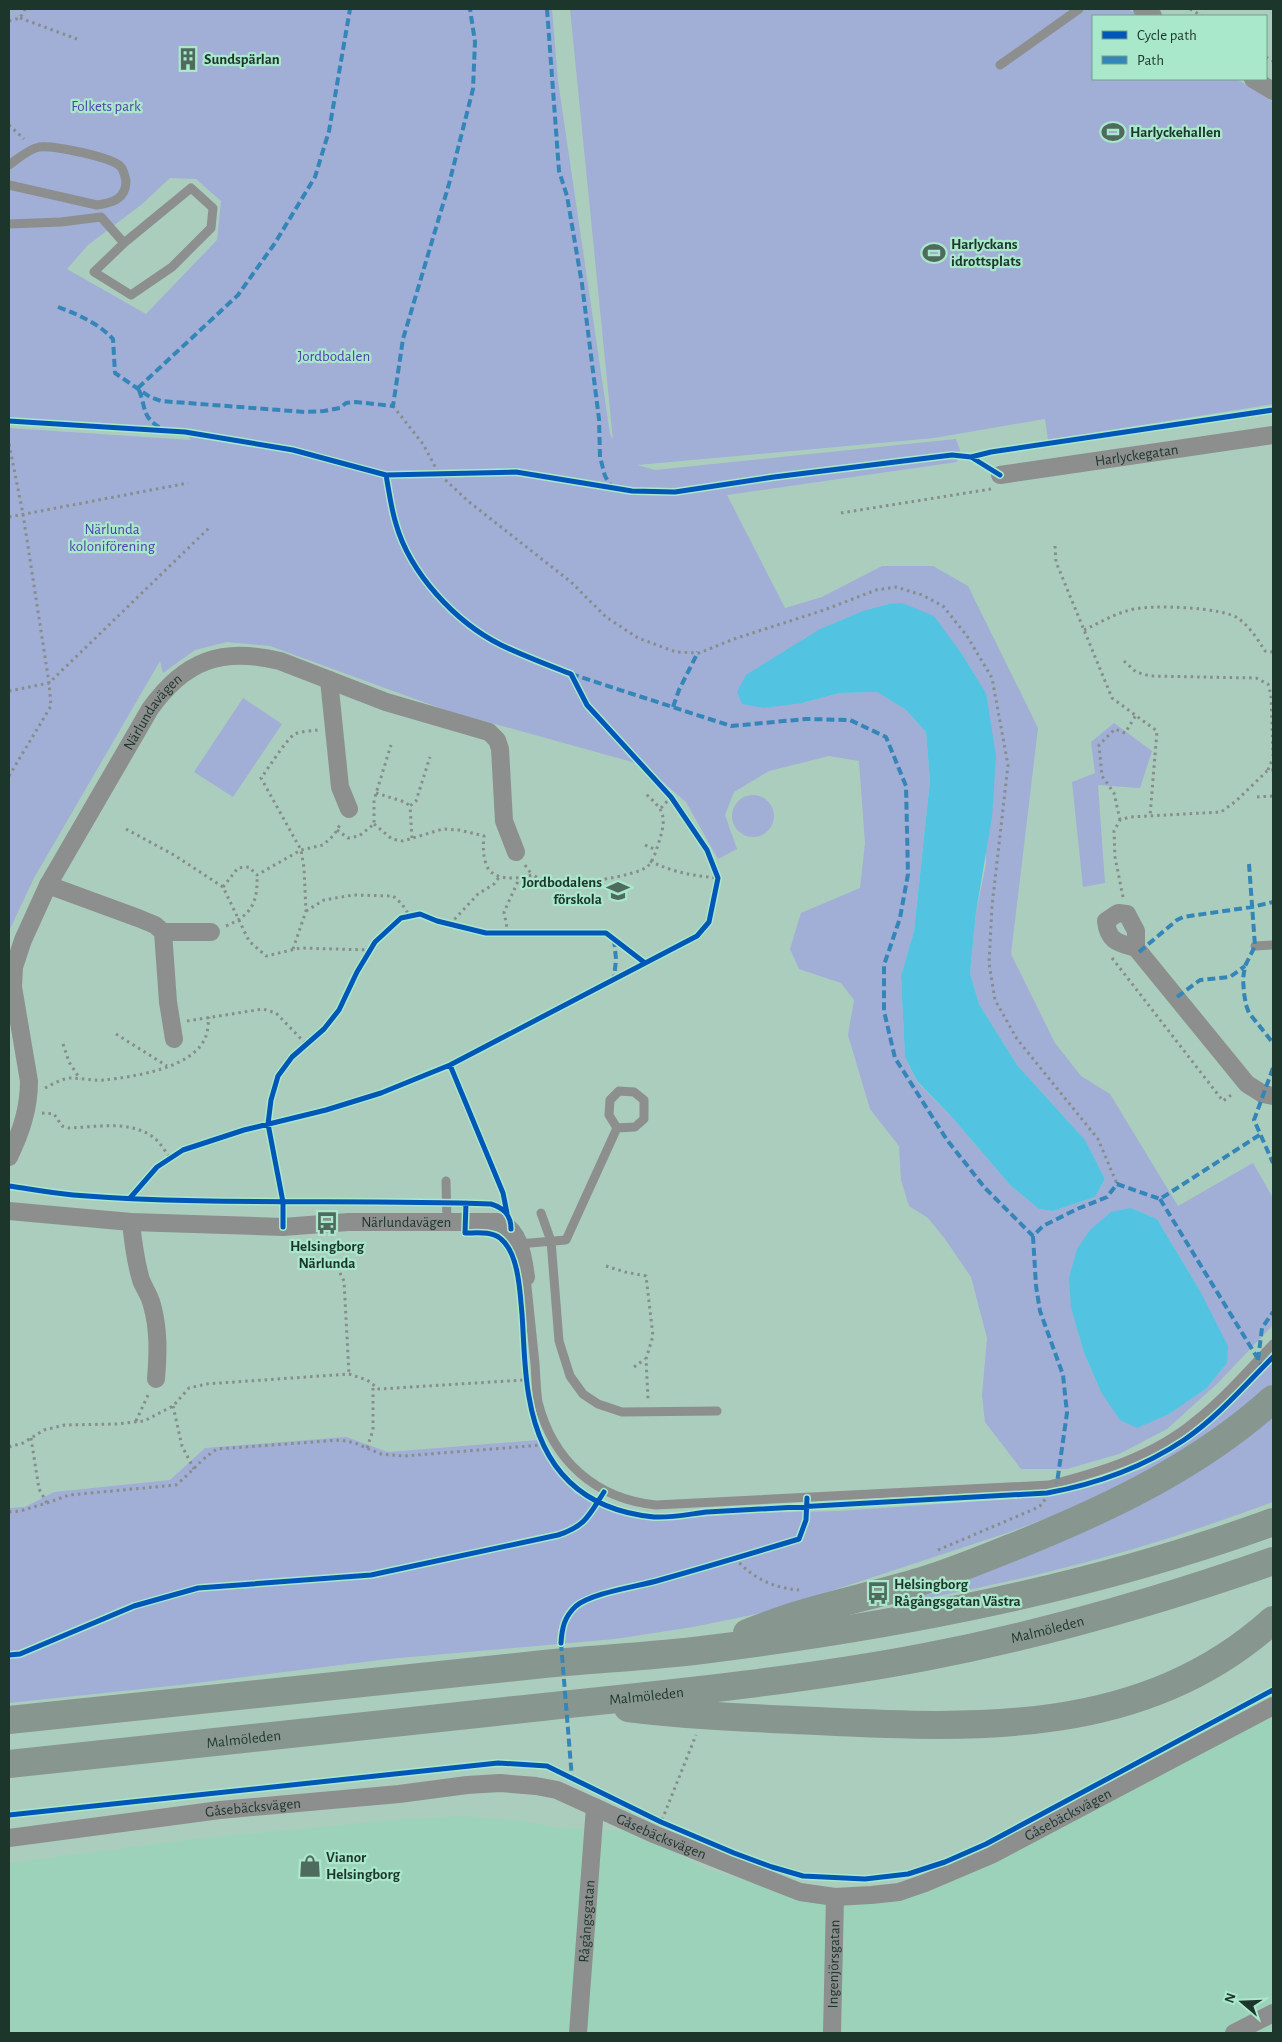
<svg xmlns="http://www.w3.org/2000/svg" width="1282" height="2042" viewBox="0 0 1282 2042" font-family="'Alegreya Sans',sans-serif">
	<rect width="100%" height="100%" fill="#abcdbe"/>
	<path fill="#9cd2ba" d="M1273 1690V2033H9V1863L203 1838 402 1819 465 1816 524 1821 558 1828 633 1831 706 1869 798 1896 922 1884 1161 1753Z"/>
	<path fill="#a1aed6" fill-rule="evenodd" d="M9 9H552L558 81 610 434 613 440 570 9H1128L1140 16H1093V79H1237L1273 102V404L1048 440 1045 419 934 438 637 465 655 470 956 439 960 450 957 462 727 495 785 608 822 597 882 566H933L968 586 1038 728 1011 954 1055 1043 1081 1076 1110 1094 1178 1206 1253 1163 1273 1198V1325L1218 1383 1167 1429 1119 1454 1067 1469H1021L985 1422 982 1395 987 1338 971 1277 945 1239 928 1218 909 1206 901 1180 899 1146 870 1109 848 1035 854 1000 841 983 799 969 790 949 801 913 860 888 865 843 859 761 829 756 769 771 734 792 725 815 737 849 718 859 686 802 643 765 448 711 270 646 227 642 195 650 163 673 160 661 34 878 9 931V428L191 440 185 432 9 421ZM170 178 196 179 221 201 217 240 146 314 67 269 88 245 141 205ZM889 604 933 616 962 654 986 693V864L976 912 970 973 979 1004 1017 1065 1085 1140 1105 1179 1095 1197 1053 1211 1039 1209 1011 1186 951 1116 917 1082 905 1057 901 976 914 931 930 781 926 732 906 710 877 692 840 693 802 703V640C829 623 858 613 889 604ZM1131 1208 1157 1219 1199 1289 1227 1363 1206 1389 1169 1414 1101 1392 1084 1353 1071 1308Z
		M243 698 282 724 233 797 194 772Z
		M1114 723 1152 751 1140 788 1098 785 1105 883 1083 887 1072 782 1095 773 1091 742Z
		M732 816a21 21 0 1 1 42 0a21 21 0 1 1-42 0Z
		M1273 1362V1384L1202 1442 1087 1503 1007 1533 767 1612 693 1627 615 1639 388 1659 180 1685 9 1703V1508L25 1507 54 1492 170 1480 205 1448 346 1437 388 1452 538 1440 551 1466 575 1493 614 1513 655 1520 755 1513 840 1511 1053 1496 1101 1484 1144 1468 1187 1441 1219 1415Z
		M1273 1414V1502C1245 1512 1216 1523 1187 1532 1080 1568 967 1592 855 1611Z"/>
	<path fill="#52c3e0" d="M902 603 934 616 962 654 986 693 996 756 992 817 976 912 970 973 979 1004 1017 1065 1085 1140 1105 1179 1095 1197 1053 1211 1039 1209 1011 1186 951 1116 917 1081 905 1057 901 976 914 931 930 781 926 732 906 710 877 692 840 693 802 703 764 708 742 704 737 692 746 675 820 629 863 611 889 604Z
		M1131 1208 1157 1219 1199 1289 1228 1346 1227 1363 1206 1389 1169 1414 1137 1428 1120 1420 1101 1392 1084 1353 1071 1308 1069 1278 1077 1249 1090 1230 1111 1212Z"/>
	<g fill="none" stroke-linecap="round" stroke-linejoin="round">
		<path stroke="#868d8b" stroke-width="3" stroke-dasharray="2.5 4" stroke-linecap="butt" d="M1190 9 1202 16
			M20 18 77 39
			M9 21 20 18 25 9
			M1266 57 1273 61
			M9 125 24 139
			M393 406 423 444 439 474 468 501 571 582 606 617 638 638 676 652 699 653 734 639 824 610 876 590 896 587 922 595 943 606 967 636 992 678 1008 765 992 906 989 963 995 1000 1017 1039 1098 1139 1117 1184
			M9 444 23 514 49 683 51 706 9 776
			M841 513 991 489
			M9 517 188 483
			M1055 546 1056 562 1112 698 1157 731 1150 816
			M1084 630C1099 623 1114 614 1130 610 1148 604 1225 607 1239 619 1250 627 1258 640 1265 651L1273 652
			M1124 661 1136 672 1150 676 1256 678 1268 684 1271 695 1273 756
			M9 691 49 683 210 527
			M1268 770 1273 758
			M376 793 405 802 410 806
			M1257 797 1273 796
			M661 808 671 797
			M1120 820 1114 793 1102 776 1099 745 1115 729 1125 733 1136 715
			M374 824 392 839 403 841 443 829 459 830 484 836C483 846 483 855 486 864 492 882 518 879 532 875 537 877 543 881 549 883 567 886 633 877 647 867 654 861 657 847 660 839 667 814 663 810 645 793
			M126 829 174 855 223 887 249 941 266 956 300 948 371 950
			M337 830 348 838 359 836 374 824V800L391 745
			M412 838 410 806 416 801 430 757
			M645 845 656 850
			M650 861C672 872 694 876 718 878
			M525 865 532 875
			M223 887 238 868 249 867 257 875 301 850 323 845 334 835 341 823
			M1123 897 1115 857 1114 831 1120 820 1130 817 1221 812 1236 801 1267 771 1273 770
			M306 911 324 900 353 895 393 896 402 904 409 915
			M450 924 478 894 494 884 500 876
			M226 926C252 915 258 902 257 875
			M508 933 504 912 519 879
			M293 949 306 911 304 868 301 850 261 778C268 769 287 738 295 734 301 731 311 731 318 730
			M1112 958 1223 1101 1234 1093
			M187 1021 263 1009 276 1013 307 1045
			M116 1034 167 1066
			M63 1044 69 1062 80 1079
			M45 1088C53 1084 61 1079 70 1078 81 1078 92 1081 104 1080 133 1077 195 1068 206 1036 208 1031 208 1023 209 1017
			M42 1113 54 1114 62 1126 69 1128C96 1127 130 1120 153 1137 160 1142 165 1151 170 1158
			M606 1266 625 1272 646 1276 653 1336 646 1359 648 1399
			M337 1267 344 1281 349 1374
			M634 1367 645 1359
			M173 1406 182 1446 194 1469
			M136 1421 149 1393
			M31 1438 39 1489 47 1503
			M9 1447 23 1443 44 1430 65 1425 117 1424 144 1421 173 1406 189 1388 206 1384 349 1374 367 1380 379 1389 524 1380
			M367 1448 373 1430V1385
			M9 1512 20 1511 47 1503 69 1495 176 1485C191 1473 201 1459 217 1449L341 1440 355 1443 381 1454 404 1456 542 1445
			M938 1550 1032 1510 1040 1506 1046 1498
			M735 1558C752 1578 773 1588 799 1590
			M662 1820 696 1735"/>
		<path stroke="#8c8f8e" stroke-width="9" d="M1000 65 1079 9
			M9 165C19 158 27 150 39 147 52 145 113 157 121 167 124 171 125 177 126 181 126 199 112 203 97 205L9 185
			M191 188 213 208 211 228 172 267 131 295 94 272 124 243Z
			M9 224 61 222 101 217 124 243
			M1255 946 1273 945
			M446 1181 447 1222
			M541 1213 551 1241 559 1341 570 1376 583 1394 598 1404 622 1412 717 1411
			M518 1244 566 1240 617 1128 635 1127 644 1119V1100L634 1092 619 1091 610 1100 609 1115 617 1128
			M526 1277C529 1306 532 1335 535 1364 536 1377 536 1390 538 1402 553 1461 596 1499 656 1505L1049 1485C1100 1472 1153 1456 1194 1422 1223 1399 1248 1371 1273 1344"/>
		<g stroke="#8c8f8e" stroke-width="18">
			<path d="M1142 9 1153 16"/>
			<path d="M1253 79 1273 91"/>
			<path id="s1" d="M1000 475 1273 435"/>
			<path d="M329 680 340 787 349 809"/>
			<path d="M48 885 138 918 155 925 163 932 168 1002 174 1039"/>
			<path d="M163 932H211"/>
			<path d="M1136 948V931L1127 914 1118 913 1106 921C1108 942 1119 943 1136 948L1247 1084 1263 1094 1273 1096"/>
			<path id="s2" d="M9 1157C21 1132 29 1109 29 1081L13 987 14 967 23 940 48 885 150 709C185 660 222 647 280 661L386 702 489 732 497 740 500 749 504 821 516 852"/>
			<path id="s3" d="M9 1211 131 1222 283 1227 348 1222H497C520 1228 523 1256 526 1277"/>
			<path d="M131 1222C133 1242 135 1260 141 1280 144 1288 150 1296 152 1305 159 1330 158 1354 156 1379"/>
			<path id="s4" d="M9 1838 220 1810 399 1794 467 1785 500 1783 536 1786 557 1790 656 1835 800 1892 835 1897 871 1895 899 1892 925 1883 991 1855 1273 1706"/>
			<path id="s5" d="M578 2033 595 1807"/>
			<path id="s6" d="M832 2033 835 1897"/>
			<path d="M1234 2033 1273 2013"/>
		</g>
		<g stroke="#889690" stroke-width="28">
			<path d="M747 1633C763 1627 778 1621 794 1616 836 1603 879 1594 922 1581 958 1570 993 1555 1028 1541 1116 1505 1202 1463 1273 1399"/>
			<path d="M628 1708C691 1716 754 1718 817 1721 979 1729 1144 1736 1273 1620"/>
			<path d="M9 1720C184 1702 359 1683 535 1665 590 1659 646 1657 702 1650 896 1626 1089 1589 1273 1522"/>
			<path id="s7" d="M9 1764C171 1747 334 1729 496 1712 639 1696 784 1684 925 1657 1044 1634 1159 1601 1273 1561"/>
		</g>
		<path stroke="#3486b8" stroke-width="4" stroke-dasharray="8 4" stroke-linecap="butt" d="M547 9 559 171 567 196 582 284 599 419 600 457 605 476 612 488
			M58 307C79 315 98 323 113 339L115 373 150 397 161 401 305 412 324 411 340 408 346 403 356 402 393 406 403 339 449 184 473 89 475 42 470 9
			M138 388 238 295 275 243 315 177 329 131 350 9
			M139 390C147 411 141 416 162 429
			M571 674 731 726 806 719 850 720 886 737 906 786 908 874 900 918 884 965V1011L895 1058 947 1140 985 1188 1033 1236 1043 1226 1077 1209 1107 1197 1117 1184 1160 1199 1261 1134
			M673 707 679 690 698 652
			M1249 864 1255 946 1245 966 1243 979 1244 993 1246 1005 1249 1013 1273 1043
			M614 939 616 959 614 979
			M1139 952 1177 920 1183 917 1252 907 1273 902
			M1177 997 1200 980 1230 977 1245 966
			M1273 1068 1254 1120 1273 1163
			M1160 1199 1263 1367
			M1033 1236 1036 1286 1040 1311 1063 1375 1067 1413 1057 1483
			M1258 1360 1262 1328 1273 1312
			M561 1643 572 1779"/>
		<defs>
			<path id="cycleway" d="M9 421 185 432 293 450 386 475 516 472 632 491 675 492 774 477 952 455 971 457 1000 475
				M971 457 991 452 1273 410
				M450 1065 503 1193 507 1213
				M9 1186C30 1189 51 1193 73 1195 212 1206 352 1199 491 1204 504 1208 511 1215 511 1229
				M130 1198 157 1167 183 1150 244 1130 326 1110 381 1093 450 1065 697 936 709 922 718 878 707 850 671 797 587 705 571 674C548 665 524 656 501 645 455 622 410 573 396 524 391 508 389 491 386 475
				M466 1203 465 1233C477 1233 492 1231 501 1239 519 1254 520 1293 522 1314 524 1342 524 1370 529 1397 541 1468 581 1510 654 1517 671 1518 690 1514 707 1512L1047 1493C1097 1484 1142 1468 1184 1440 1218 1417 1245 1385 1273 1357
				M283 1227V1202L268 1124 271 1100 278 1076 292 1057 324 1029 339 1010 357 972 375 942 401 918 420 914 437 921 486 933H606L645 963
				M561 1643C562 1628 564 1617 576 1606 594 1592 637 1587 660 1580 706 1567 753 1553 799 1539L806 1520 807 1498
				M9 1655 20 1654 134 1606 198 1588 371 1575 558 1535C586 1526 589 1515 604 1492
				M9 1815 498 1763 547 1766 661 1822 734 1853 772 1867 803 1876 865 1879 908 1874 945 1862 986 1844 1273 1690"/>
		</defs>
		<use href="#cycleway" stroke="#aae8cc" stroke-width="8"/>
		<use href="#cycleway" stroke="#0057b8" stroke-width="5"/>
	</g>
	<defs>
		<symbol id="building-bare" viewBox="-9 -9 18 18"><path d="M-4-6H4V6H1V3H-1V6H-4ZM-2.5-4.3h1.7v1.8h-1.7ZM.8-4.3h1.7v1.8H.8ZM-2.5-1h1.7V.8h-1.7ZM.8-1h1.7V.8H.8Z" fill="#4e6b5e" stroke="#aae8cc" stroke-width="2.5" paint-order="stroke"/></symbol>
		<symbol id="stadium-bare" viewBox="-9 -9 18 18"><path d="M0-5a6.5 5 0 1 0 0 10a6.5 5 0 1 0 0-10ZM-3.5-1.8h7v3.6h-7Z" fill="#4e6b5e" stroke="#aae8cc" stroke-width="2.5" paint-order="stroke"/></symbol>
		<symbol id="school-bare" viewBox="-9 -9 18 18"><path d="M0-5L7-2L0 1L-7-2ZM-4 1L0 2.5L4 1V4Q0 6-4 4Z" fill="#4e6b5e" stroke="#aae8cc" stroke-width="2.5" paint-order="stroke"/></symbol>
		<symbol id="bus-bare" viewBox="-9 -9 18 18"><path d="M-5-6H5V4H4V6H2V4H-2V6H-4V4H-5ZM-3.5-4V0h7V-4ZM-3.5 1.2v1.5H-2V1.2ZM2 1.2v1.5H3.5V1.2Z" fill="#4e6b5e" stroke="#aae8cc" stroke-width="2.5" paint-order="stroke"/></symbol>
		<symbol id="shop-bare" viewBox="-9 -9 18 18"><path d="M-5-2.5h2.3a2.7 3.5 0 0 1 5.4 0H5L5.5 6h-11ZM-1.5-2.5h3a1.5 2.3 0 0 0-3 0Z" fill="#4e6b5e" stroke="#aae8cc" stroke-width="2.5" paint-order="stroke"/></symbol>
	</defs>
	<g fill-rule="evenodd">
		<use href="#building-bare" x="172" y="43" width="32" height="32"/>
		<use href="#stadium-bare" x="1097" y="116" width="32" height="32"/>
		<use href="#stadium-bare" x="918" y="237" width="32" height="32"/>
		<use href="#school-bare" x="602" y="875" width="32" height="32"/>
		<use href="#bus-bare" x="311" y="1207" width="32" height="32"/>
		<use href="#bus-bare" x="862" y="1577" width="32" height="32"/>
		<use href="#shop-bare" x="294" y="1850" width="32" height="32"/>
	</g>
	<g text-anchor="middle" stroke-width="4.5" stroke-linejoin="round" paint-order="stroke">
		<g font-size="15" font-weight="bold" fill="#1c362b" stroke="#aae8cc" text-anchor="start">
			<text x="204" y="64">Sundspärlan</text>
			<text x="1130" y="137">Harlyckehallen</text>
			<text x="951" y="249">Harlyckans<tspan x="951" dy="17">idrottsplats</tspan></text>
			<text x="602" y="887" text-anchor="end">Jordbodalens<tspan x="602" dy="17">förskola</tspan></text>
			<text x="327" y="1251" text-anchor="middle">Helsingborg<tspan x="327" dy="17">Närlunda</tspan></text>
			<text x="894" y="1589">Helsingborg<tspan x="894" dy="17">Rågångsgatan Västra</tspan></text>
			<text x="326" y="1862">Vianor<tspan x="326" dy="17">Helsingborg</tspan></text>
		</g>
		<g font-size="15" fill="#5140ab" stroke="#aae8cc">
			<text x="106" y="111">Folkets park</text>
			<text x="334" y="361">Jordbodalen</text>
			<text x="112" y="534">Närlunda<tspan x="112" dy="17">koloniförening</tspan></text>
		</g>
		<g font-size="15" fill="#1c362b" stroke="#aae8cc">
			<text dy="5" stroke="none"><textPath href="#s1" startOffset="138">Harlyckegatan</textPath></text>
			<text dy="5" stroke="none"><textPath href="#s2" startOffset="486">Närlundavägen</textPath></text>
			<text dy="5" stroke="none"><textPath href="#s3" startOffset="398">Närlundavägen</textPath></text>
			<text dy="5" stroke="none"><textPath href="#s7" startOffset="1048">Malmöleden</textPath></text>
			<text dy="5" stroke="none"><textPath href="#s7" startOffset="641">Malmöleden</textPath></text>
			<text dy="5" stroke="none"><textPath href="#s7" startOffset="236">Malmöleden</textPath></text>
			<text dy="5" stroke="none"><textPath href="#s4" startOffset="246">Gåsebäcksvägen</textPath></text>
			<text dy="5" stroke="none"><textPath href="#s4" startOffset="1101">Gåsebäcksvägen</textPath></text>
			<text dy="5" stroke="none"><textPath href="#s4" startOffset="666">Gåsebäcksvägen</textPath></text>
			<text dy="5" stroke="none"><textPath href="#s5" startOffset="112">Rågångsgatan</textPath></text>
			<text dy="5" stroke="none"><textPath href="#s6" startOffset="69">Ingenjörsgatan</textPath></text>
		</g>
	</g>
	<rect width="1282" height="2042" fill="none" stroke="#1c362b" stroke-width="20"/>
	<rect x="1092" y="15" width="175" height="65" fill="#aae8cc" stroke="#71a18c"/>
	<rect x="1102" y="31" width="25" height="8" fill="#0057b8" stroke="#71a18c"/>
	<text x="1137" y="40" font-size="15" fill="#1c362b">Cycle path</text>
	<rect x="1102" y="56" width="25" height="8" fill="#3486b8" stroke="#71a18c"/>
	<text x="1137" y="65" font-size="15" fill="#1c362b">Path</text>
	<g transform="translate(1242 2002) rotate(289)" stroke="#aae8cc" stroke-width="4" paint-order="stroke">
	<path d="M0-4L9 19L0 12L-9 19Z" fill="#1c362b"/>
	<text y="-8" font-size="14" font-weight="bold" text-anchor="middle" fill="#1c362b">N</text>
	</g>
</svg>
